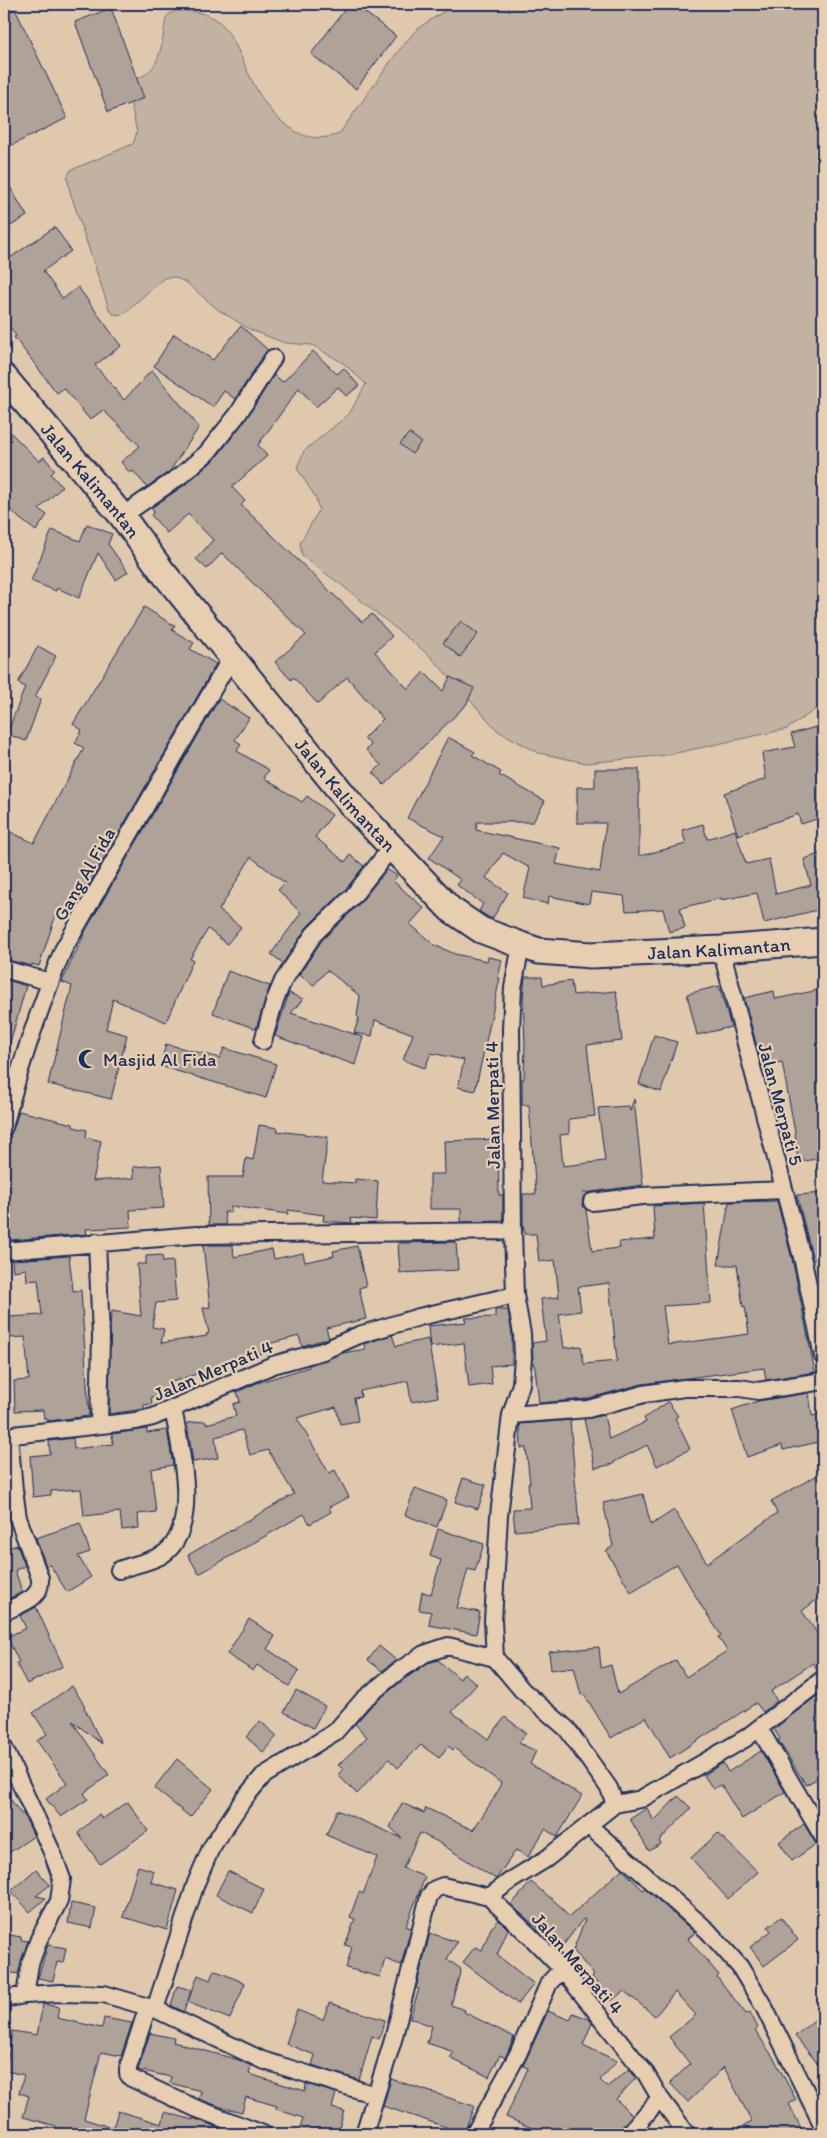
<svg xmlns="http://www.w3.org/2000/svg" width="827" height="2138" viewBox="0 0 827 2138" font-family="Itim,sans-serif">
	<rect width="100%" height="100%" fill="#e0c8ad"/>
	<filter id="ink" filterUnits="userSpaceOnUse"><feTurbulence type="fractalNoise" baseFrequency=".02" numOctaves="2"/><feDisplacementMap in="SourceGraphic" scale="10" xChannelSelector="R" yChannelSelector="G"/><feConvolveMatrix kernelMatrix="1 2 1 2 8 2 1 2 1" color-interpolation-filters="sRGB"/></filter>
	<g filter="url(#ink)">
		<path fill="#c2b2a1" stroke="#6e7080" d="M455 4H823V704L787 729 667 755 586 763 539 753 498 731 430 656 343 586 302 556 300 543 319 510 316 498 297 468 304 451 349 414 366 384 343 363 312 345 285 343 251 330 217 309 187 283 174 277 164 278 122 315 113 314 109 309 70 192 67 177 71 170 133 144 137 132 128 92 133 80C163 72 161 43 166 18 171 10 177 11 185 11 197 12 208 13 218 21 227 28 234 42 239 52 252 81 264 112 292 129 306 139 322 140 339 134L396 54 417 29Z"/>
		<path fill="#afa299" stroke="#1b2f5e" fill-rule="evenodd" d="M349 4H354L396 36 356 89 311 54Z
			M111 8 144 98 108 112 75 22Z
			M15 9 67 118 4 149V14Z
			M4 177 27 216 4 230Z
			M55 227 71 251 43 271 63 299 78 287 121 346 95 365 124 400 152 370 199 427 170 471 147 487 133 471 130 473 121 462 140 446 103 410 90 420 64 388 57 393 14 337 16 336 4 319V262Z
			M241 326 268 350 235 399 224 391 213 407 154 366 174 334 213 360Z
			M313 351 337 374 344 368 359 386 346 396 338 387 316 407 299 388 258 445 267 456 232 487 245 501 241 505 362 622 372 614 392 636 375 652 408 689 424 672 443 691 450 677 474 688 466 705 384 785 373 773 381 765 366 750 371 745 364 738 383 719 347 677 318 704 293 677 291 680 275 662 306 635 222 553 207 569 196 559 213 540 188 514 167 533 151 515 154 512 151 508 186 484 215 459 246 419 274 375 283 382Z
			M4 426 39 461 44 457 55 470 51 474 62 487 39 509 47 515 36 531 19 518 4 503Z
			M409 433 421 442 412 454 400 444Z
			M87 524 112 534 108 544 128 572 116 580 98 553 79 598 57 588 56 591 31 581 52 530 80 541Z
			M144 607 175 626 172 630 194 643 190 649 216 664 71 916 57 911 39 966 32 964V966L4 959V829L34 843 84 748 75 743 82 730 73 724Z
			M461 621 478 634 460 657 443 643Z
			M38 646 56 656 35 697 41 699 26 741 7 734 25 687 18 683Z
			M219 699 249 718 235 740 241 744 237 751 269 770 264 778 302 802 307 796 332 815 315 837 345 862 350 855 364 866 346 889 307 927 283 963 271 954 301 913 278 890 285 883 251 857 219 910 241 927 227 944 208 929 190 959 193 960 166 1022 113 999 106 1029 127 1035 111 1099 48 1084 72 986 62 982 87 928Z
			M823 725V817L801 824 798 814 738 835 724 793 766 779 762 753 795 747 791 734Z
			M448 737 475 752 472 755 501 772 499 775 545 801 533 822H477L476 830 560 848 556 864 600 872 606 823H577V787H595V769H639V856L686 844 682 830 703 824 707 839 735 830 746 864 769 859 776 894 811 885 804 859 823 853V913L819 914 817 910 764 923 757 893 722 900V898L680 908 685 928 669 932 663 909 626 911 624 896 591 892 589 904 549 896 548 904 523 898 530 868 503 853 486 878 508 893 492 919 488 917 479 911 483 904 457 885 461 880 429 858 444 836 407 818Z
			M387 869 397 876 393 881 424 908 410 924 434 945 455 954 487 961 488 957 502 960 498 978H500L475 1091 458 1087 464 1060 431 1053 425 1068 403 1060 413 1034 375 1020 372 1036 354 1033 359 1018 357 1016 360 996 327 970 314 985 299 975 322 940 360 903Z
			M228 971 270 986 256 1029 213 1013Z
			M525 977H542L543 985 571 981 573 995 616 991 622 1041 587 1045 595 1116 569 1119V1134L560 1135 563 1166 605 1161 598 1108 629 1106 630 1111 634 1099 643 1185 584 1193 582 1204 586 1210 592 1251 620 1248 619 1242 655 1239 653 1206 704 1203 711 1303 663 1306 668 1345 749 1334 745 1306 743 1307 737 1265H718L729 1202 777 1201 793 1263 815 1372 766 1380 764 1368 642 1384 586 1399 539 1403 535 1368 533 1362 532 1343 546 1341 541 1299 559 1297 555 1260 539 1262 536 1234H525L523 1226V1194H536L529 1105H522V1079H524L525 1044 523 998ZM609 1283 617 1361 584 1364 581 1346 564 1348 559 1314 581 1311 578 1287Z
			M4 979 26 986 8 1050H4Z
			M719 986 731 1027 697 1035 687 994Z
			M819 990 822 1008 818 1009 823 1034V1158L798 1162 795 1132 782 1062 762 1066 744 998 774 991 775 999Z
			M289 993 303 999 291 1013 363 1037 355 1065 275 1036Z
			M654 1035 677 1042 661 1092 639 1084Z
			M166 1044 220 1058 224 1048 276 1064 266 1098 160 1066Z
			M19 1111 73 1124V1127L87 1130 86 1137 101 1141 93 1181 134 1178 133 1167 161 1165 164 1208 130 1210 131 1227 86 1229 87 1234 10 1240 9 1236 4 1235V1186L7 1171 4 1170V1153L7 1136 13 1130Z
			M259 1125 278 1128 277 1131 328 1137 322 1181 355 1183V1179L378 1181 376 1220 351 1218 352 1223 323 1221 324 1215 288 1210V1214L231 1206V1212H224L226 1225H209L208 1177H243L246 1158 253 1160Z
			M498 1139 499 1195H503V1221L461 1222V1209H430V1174H445L444 1141Z
			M823 1193V1259L813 1260 797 1195Z
			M456 1242 458 1270 400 1273 398 1243Z
			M203 1245H233L234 1257 272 1249 274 1259 303 1253 305 1262 334 1256 333 1251 357 1246 366 1286 359 1288 366 1319 326 1328 329 1338 302 1346 299 1336 268 1344 270 1350 169 1383 173 1394 151 1397 152 1404 144 1405V1409L109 1414 110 1323 112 1311 141 1316 137 1264H146V1256L162 1255 163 1262 173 1261 176 1301 156 1303 152 1327 164 1329 161 1343 207 1336 206 1334 209 1333 203 1308 210 1307Z
			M69 1256 73 1291 81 1290 89 1416 48 1421V1419H44L43 1410 15 1411 14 1381 29 1380 25 1337 10 1338 9 1317 42 1315 38 1280 27 1281 26 1269 13 1271 12 1260Z
			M495 1310H508L512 1334V1364L490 1366 492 1384 469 1387 464 1343 430 1347 428 1326 466 1322 465 1318 495 1317Z
			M392 1335 396 1346 428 1339 438 1397 411 1402 408 1381 360 1391 361 1397 354 1398 358 1421 340 1424 336 1407 297 1418 329 1473 335 1470 349 1497 329 1507 331 1512 310 1524 304 1514 199 1574 188 1555 294 1494 268 1450 250 1455 242 1430 215 1437 218 1458 193 1462 187 1423 205 1421 206 1424 236 1416 233 1404 240 1402 237 1392 257 1383 309 1367V1365L343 1353 365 1349 364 1344Z
			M809 1393 812 1416 820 1414 823 1441 783 1450 782 1445 747 1457 732 1410 758 1401Z
			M668 1402 678 1416 675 1418 690 1449 657 1466 647 1445 614 1462V1464L595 1468 584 1419 604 1415 609 1439 646 1422 644 1418Z
			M572 1420 570 1421 579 1525 515 1531 513 1509 530 1508 528 1483H530L526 1448H521L520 1424Z
			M147 1429V1433L167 1430 173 1465 151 1469 156 1512 138 1514 139 1528 122 1530 120 1512 84 1516 81 1489 51 1491V1495L33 1497 30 1456 50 1454 49 1441 73 1438 74 1449 113 1444 112 1434Z
			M823 1472V1595L802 1611 823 1642V1669L818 1671 813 1663 771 1691 777 1701 763 1712 756 1703 670 1758 646 1717 611 1738 584 1694 581 1695 574 1667 551 1670 549 1652 599 1647 601 1668 611 1665 618 1694 676 1660 686 1677 727 1651 718 1637 721 1635 702 1607 677 1564 631 1592 606 1551 613 1546 603 1503 643 1494 651 1525 674 1510 707 1563 777 1513 771 1501Z
			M463 1478 486 1485 478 1509 455 1502Z
			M415 1488 447 1500 437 1527 405 1515Z
			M80 1523 90 1552 78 1556 91 1577 67 1592 50 1565 46 1566 36 1538Z
			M438 1529 484 1544 475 1571 468 1569 457 1608 480 1612 476 1634 429 1625 431 1612 419 1610 422 1592 431 1594 441 1560 430 1556Z
			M6 1544 8 1548 17 1545 25 1566 15 1570 22 1592 4 1601V1545Z
			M36 1607 63 1666 27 1684 16 1663 19 1662 7 1637 26 1628 20 1616Z
			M249 1619 275 1636 267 1649 299 1670 289 1686 257 1665 253 1671 227 1654Z
			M379 1646 396 1660 382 1671 368 1660Z
			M438 1660 460 1679 464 1673 477 1684 452 1712 488 1739 505 1717 526 1733 519 1743 536 1751 530 1764 582 1796 557 1837 545 1829 528 1857 516 1850 496 1879 438 1842 420 1833 403 1868 425 1877 406 1926 411 1928 401 1965 385 1959 380 1977 346 1968 352 1947 345 1945 355 1919 350 1917 359 1892 363 1894 377 1857 326 1835 337 1810 402 1838 390 1827 402 1803 424 1813 426 1808 473 1830 494 1798 501 1783 454 1748 453 1750 448 1746 439 1758 421 1745 398 1768 389 1759 357 1794 338 1775 343 1769 338 1765 367 1737 355 1724 372 1705 403 1680 428 1663Z
			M72 1686 85 1706 84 1707 102 1744 72 1721 109 1775 84 1793 88 1799 61 1817 46 1799 67 1783 37 1741 47 1734 33 1713Z
			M296 1690 325 1706 313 1728 284 1712Z
			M823 1691V1775L806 1785 778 1740 780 1739 774 1729Z
			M260 1721 277 1736 263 1752 246 1737Z
			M761 1751 785 1792 742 1819 721 1785 713 1789 704 1775 723 1763 728 1772Z
			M177 1759 213 1789 190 1817 154 1788Z
			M4 1790 21 1814 23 1813 34 1836 4 1856Z
			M678 1796 691 1808 659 1841 661 1844 649 1851 630 1819 647 1808 654 1821Z
			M128 1802 148 1831 100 1864 78 1833 99 1814 102 1819Z
			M804 1824 816 1844 792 1861 779 1842Z
			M718 1833 758 1872 728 1899 691 1858Z
			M138 1866 154 1871 151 1882 178 1890 167 1930 123 1917Z
			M36 1869 50 1885 36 1896 46 1898 30 1912 11 1891Z
			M622 1869 643 1890 645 1888 695 1933 688 1939 719 1975 717 1977 746 2014 750 2012 758 2028 755 2030 775 2060 796 2100 789 2104 801 2128 789 2134H728L752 2122 724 2067 688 2102 670 2083 690 2064 669 2037 696 2015 675 1992 655 2016 624 1991 611 2001 592 1977 594 1975 573 1950 585 1920 583 1919 561 1948 511 1905 531 1882 559 1905 569 1917Z
			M228 1871 264 1889 253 1913 216 1895Z
			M71 1903 96 1908 92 1928 68 1923Z
			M781 1917 798 1940 764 1966 750 1947 771 1931 768 1927Z
			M499 1920 508 1929 497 1955 534 1984 518 2004 463 1962 475 1947 482 1950 491 1928Z
			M430 1933 457 1942 447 1959 461 1969 451 2005 465 2010 464 2012 514 2037 505 2058 500 2055 489 2077 450 2058 454 2052 427 2043 432 2026 410 2018 419 1989 416 1988Z
			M4 1934 21 1937V1940L28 1941 18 1974 4 1971Z
			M48 1945 66 1948 63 1963 57 1962 53 1981 38 1978Z
			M214 1970 245 1983 230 2019 187 2002 184 2012 171 2005 177 1986 191 1990 188 2001 198 1975 210 1980Z
			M329 2003 385 2020 379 2039 372 2036 359 2080 312 2065 315 2055 286 2044 297 2010 323 2020Z
			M43 2004 59 2007 57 2018 102 2028 104 2018 132 2023 121 2056 101 2052 84 2119 113 2128 118 2111 162 2124 165 2112 193 2120V2118L227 2131V2134H54L56 2126 23 2117 29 2096 19 2093 24 2075 6 2071 12 2031 37 2035Z
			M548 2011 570 2020 573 2013 589 2019 592 2023 583 2045 617 2061 600 2080 607 2087 629 2069 636 2078 616 2099 632 2115 621 2127 619 2134H546L506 2117 528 2068 523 2066Z
			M823 2013V2070L795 2036Z
			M150 2033 174 2038 173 2042 239 2060 251 2066 249 2074 305 2091 306 2084 336 2093 332 2108 344 2111 337 2134H298L303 2118 276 2109 277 2106 246 2097 242 2112 221 2107 199 2099 201 2091 170 2083 171 2077 138 2070Z
			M391 2079 474 2106 464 2133 383 2106Z"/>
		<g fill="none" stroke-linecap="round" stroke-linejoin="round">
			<defs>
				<path id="street" d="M122 516 180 476 207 453 238 414 273 358
					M521 945 513 988 511 1029 513 1231 515 1295 522 1334 523 1357 521 1384 511 1415 499 1516 493 1621 495 1658 522 1690 567 1729 609 1788 615 1804 546 1859 510 1881 489 1897 531 1937 562 1969 646 2074 660 2098 687 2134
					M721 949 803 1261 823 1356
					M4 969 50 982
					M263 1041 275 1000 283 981 314 934 353 896 391 848
					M4 1127C19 1067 40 1007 63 950L232 656
					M592 1202 642 1196 783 1190
					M97 1242 101 1336 99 1425
					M4 1251 196 1235 513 1231
					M511 1415 588 1409 644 1394 684 1388H740L758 1391 823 1381
					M4 1436 136 1421 153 1417 273 1365 323 1351 359 1335 419 1317 515 1295
					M119 1570C132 1565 150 1562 162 1555 202 1529 180 1447 173 1409
					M4 1612C21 1603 42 1600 40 1578L18 1518 14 1490 9 1435
					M759 1728 823 1837
					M4 1748 52 1852 62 1879 59 1901 39 1939 30 1964 25 1995
					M615 1804 641 1799 746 1738 823 1679
					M588 1825 708 1931 740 1967 764 2007 823 2126
					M4 1999 25 1995 60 1993 104 1994 155 2009 262 2060 375 2095
					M147 2009 128 2068V2074L131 2078 195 2108 263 2134
					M155 2009 196 1883 211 1848 243 1800 263 1776 335 1732 363 1700 397 1672 424 1654 448 1646 495 1658
					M364 2134 393 2040 429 1896 435 1889 443 1886 489 1897
					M474 2134 518 2054 549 1983 562 1969
					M629 2134 660 2098"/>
				<g id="primary">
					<path id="s1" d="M4 377 122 516 162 571 350 803 450 909 481 930 521 945 539 951 591 955 721 949 823 941"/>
				</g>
			</defs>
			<use href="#street" stroke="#1b2f5e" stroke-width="20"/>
			<use href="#primary" stroke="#1b2f5e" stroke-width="29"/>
			<use href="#street" stroke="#e8ceb0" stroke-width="16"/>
			<use href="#primary" stroke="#e8ceb0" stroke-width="25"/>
		</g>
	</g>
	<defs>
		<symbol id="mosque-bare" viewBox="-9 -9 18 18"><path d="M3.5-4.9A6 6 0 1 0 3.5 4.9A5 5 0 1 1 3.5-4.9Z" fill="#1b2f5e" stroke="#e8ceb0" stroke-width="2.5" paint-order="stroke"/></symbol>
	</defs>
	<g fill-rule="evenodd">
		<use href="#mosque-bare" x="74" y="1045" width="28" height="28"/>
	</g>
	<g text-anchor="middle" stroke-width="4.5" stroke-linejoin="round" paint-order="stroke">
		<g font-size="19" fill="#1b2f5e" stroke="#e8ceb0">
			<text dy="7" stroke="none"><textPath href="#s1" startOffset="135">Jalan Kalimantan</textPath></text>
			<text dy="7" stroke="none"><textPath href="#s1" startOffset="540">Jalan Kalimantan</textPath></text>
			<text transform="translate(84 874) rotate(-60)" y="7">Gang Al Fida</text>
			<text dy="7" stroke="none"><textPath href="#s1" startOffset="974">Jalan Kalimantan</textPath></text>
			<text transform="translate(781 1104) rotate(75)" y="7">Jalan Merpati 5</text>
			<text transform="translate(492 1105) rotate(-91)" y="7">Jalan Merpati 4</text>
			<text transform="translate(213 1370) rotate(-23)" y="7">Jalan Merpati 4</text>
			<text transform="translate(578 1963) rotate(49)" y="7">Jalan Merpati 4</text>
		</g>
		<g font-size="19" fill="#1b2f5e" stroke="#e8ceb0" text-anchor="start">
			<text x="103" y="1066">Masjid Al Fida</text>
		</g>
	</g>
	<rect width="827" height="2138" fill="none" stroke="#e8ceb0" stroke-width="20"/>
	<rect x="10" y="10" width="807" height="2118" fill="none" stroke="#1b2f5e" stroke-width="2" filter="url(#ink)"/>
</svg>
